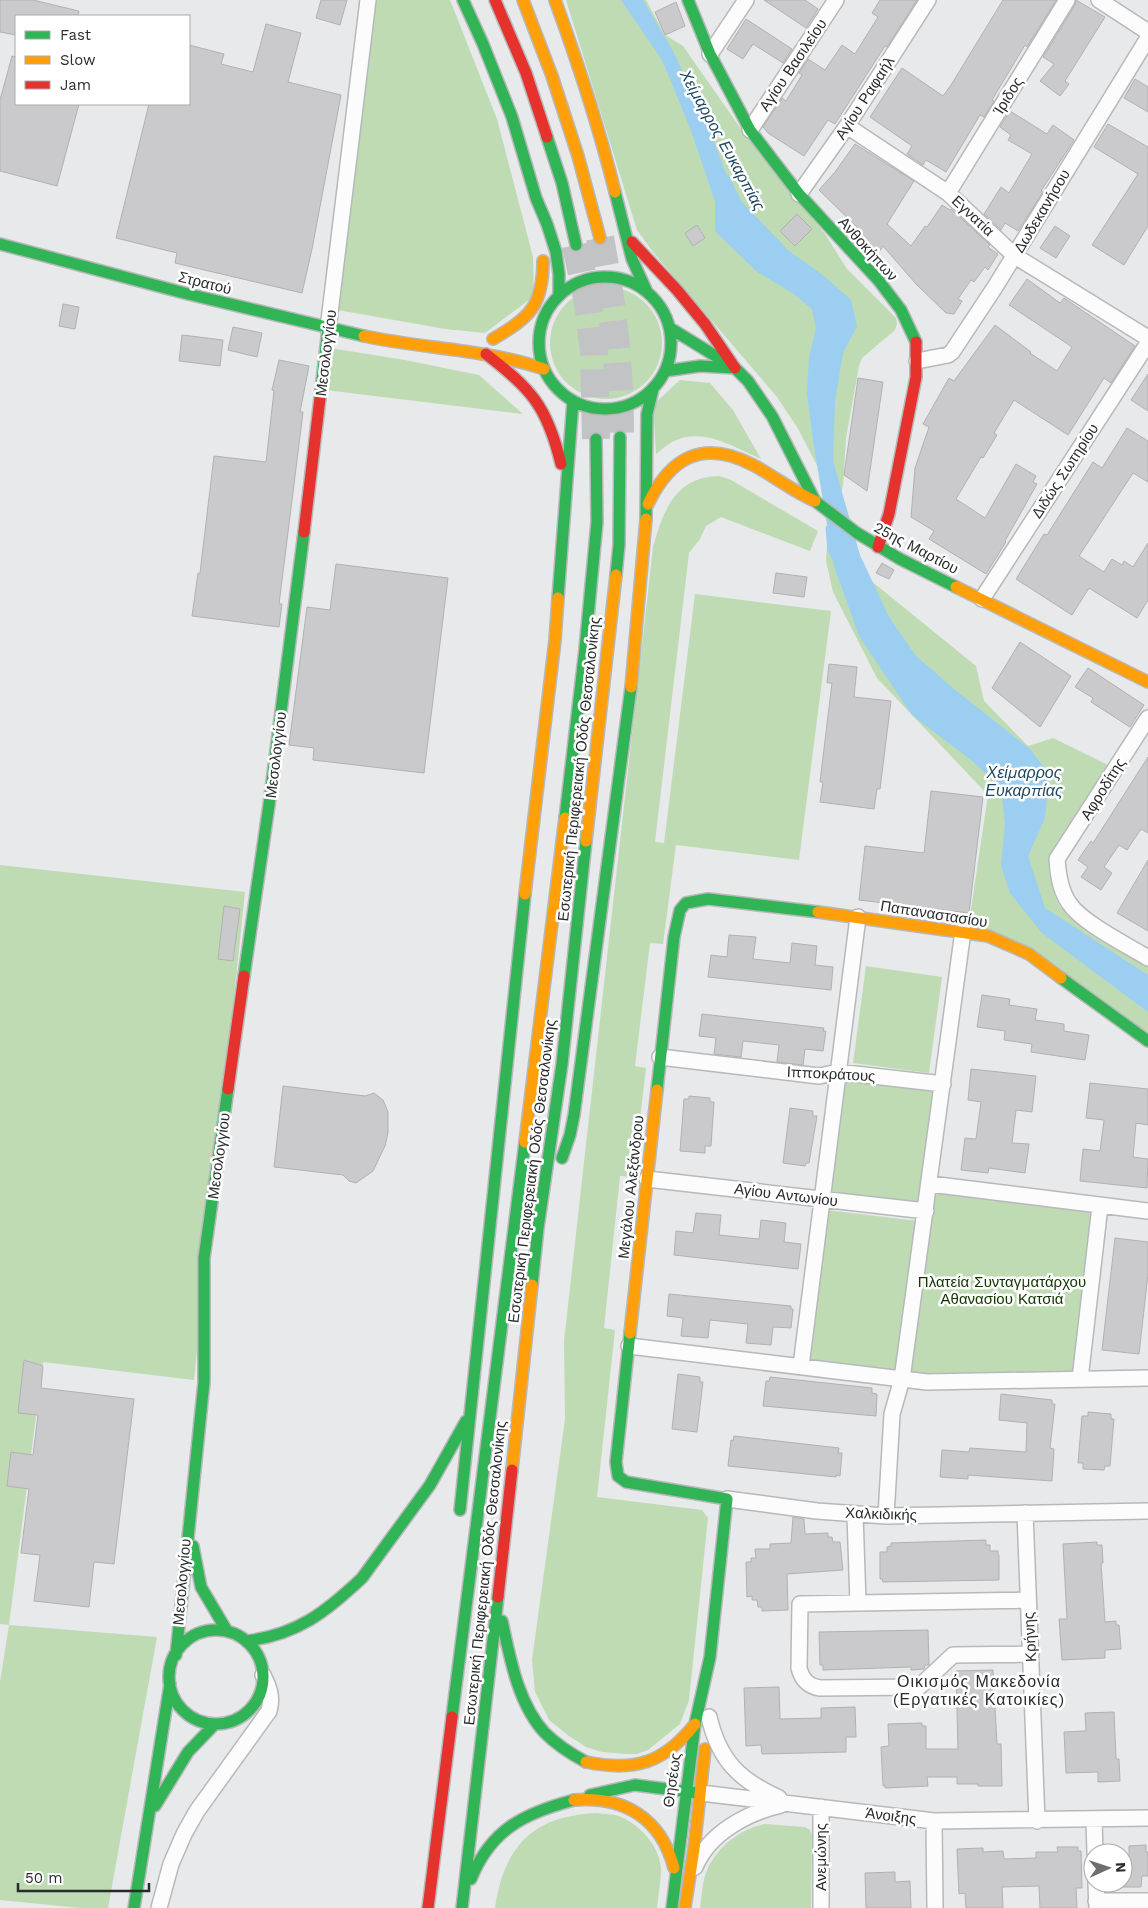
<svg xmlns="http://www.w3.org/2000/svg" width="1148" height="1908" viewBox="0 0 1148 1908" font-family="'Work Sans',sans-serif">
	<rect width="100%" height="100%" fill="#e8e9eb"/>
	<path fill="#bedbb4" d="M374 0H450L497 119 533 257 534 296 485 333 445 329 338 310Z
		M566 0H646L665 35 683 46 746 136 825 234 847 269 896 318 897 324 895 330 862 358 859 366 846 438 843 485 841 493 820 471 797 427 777 397 653 252 637 230Z
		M550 343a56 56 0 1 1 112 0a56 56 0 1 1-112 0Z
		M330 348 405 360 479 375 523 414 317 389Z
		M680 380 710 383 733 410 761 459C734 447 701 426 672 442 666 446 661 450 656 454L653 405Z
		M719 476 731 480 818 531 810 551 721 517 706 526 700 539 689 553 655 842 664 843 695 594 831 611 799 860 676 845 663 944 650 943 635 1066 646 1068 633 1177 620 1176 604 1328 615 1330 597 1497 702 1510 708 1518 689 1700 680 1724 648 1750 637 1754H626L602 1752 586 1747 569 1736 549 1720 535 1692 532 1660 565 1419 564 1341 653 547C663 511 675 477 719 476Z
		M827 545 976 666 984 701 1028 746 1053 738 1108 765 1050 858C1052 872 1051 891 1058 903 1072 929 1122 952 1148 967V1032L969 923 988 795 877 678 833 592 826 561Z
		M0 865 245 892 194 1380 43 1362 9 1625 157 1637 108 1908H80L0 1900V1682L9 1625 0 1624Z
		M866 966 942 977 929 1073 853 1063Z
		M841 1079 935 1090 920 1205 827 1194Z
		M930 1184 1100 1206 1080 1379H902Z
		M826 1210 918 1221 900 1371 808 1361Z
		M596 1813C602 1814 609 1814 615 1815 637 1821 660 1845 661 1869 661 1882 658 1895 657 1908H495C504 1846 533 1816 596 1813Z
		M765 1824 805 1827 810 1830 812 1835 811 1908H700C701 1899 702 1889 704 1880 710 1852 738 1829 765 1824Z"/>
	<path fill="#9bcef1" d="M621 0H643L673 51 703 114 734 194 789 251 824 276 851 300 857 326 843 353 835 401 833 461 860 555 889 617 916 656 954 689 1030 749 1049 774 1045 818 1028 856 1045 908 1148 975V1012L1042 933 1010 893 1001 866 1005 823 1001 787 971 760 912 715 859 636 834 566 814 447 807 394 809 358 816 328 812 309 794 294 756 271 715 231V201L690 128 662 60Z"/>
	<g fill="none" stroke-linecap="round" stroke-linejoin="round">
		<path stroke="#9bcef1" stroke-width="5" d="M727 178 739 202
			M828 528 830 550 835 559"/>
	</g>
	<path fill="#cacacc" stroke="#b1b1b3" d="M0 0H33L79 11 78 16H16V35L0 32Z
		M321 0H347L340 25 316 18Z
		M764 0H805L818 9 806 28Z
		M880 0H917L887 47 885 46 835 124 828 120 804 156 768 133 763 127 782 98 786 101 802 75 799 73 808 59 825 70 842 45 855 54 878 17 872 13Z
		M1003 0H1056L1027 47 1025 45 992 100 994 101 984 117 980 115 946 172 926 160 923 165 907 154 912 146 870 117 902 68 943 96 951 85Z
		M1076 0 1105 17 1065 81 1069 84 1060 96 1040 81 1054 64 1043 57 1075 5Z
		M676 2 685 26 665 35 655 12Z
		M746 19 792 49 783 63 753 44 743 59 727 49Z
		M266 24 301 33 288 82 341 95 312 249 302 293 175 263 177 253 116 238 149 104H189V45L224 54 221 64 253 72Z
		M12 56 16 57V104H79L57 186 0 171V100Z
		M1135 79 1148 87V112L1124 98Z
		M1010 111 1047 134 1053 125 1074 140 1041 191 1043 192 1018 231 1005 223 1001 230 984 214 1001 187 1009 193 1032 154 1008 140 1011 135 1000 127Z
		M1108 124 1148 147V226L1124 265 1092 245 1138 174 1094 147Z
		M855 144 914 181 887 224 911 246 925 226 927 227 942 205 950 210 951 209 990 245 988 247 998 254 988 270 985 267 974 282 971 280 958 299 962 301 954 314 946 313 916 284 883 246 879 252 860 235 862 232 819 190 835 172Z
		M797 214 812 229 795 246 780 231Z
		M697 225 705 238 693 246 685 233Z
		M1055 226 1070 236 1056 258 1040 248Z
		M1027 279 1060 303 1064 298 1135 346 1111 383 1104 378 1068 435 1014 400 994 433 997 435 983 458 981 457 956 499 985 518 1016 464 1036 476 1033 482 1037 484 1005 541 1006 542 986 574 929 539 934 531 911 517 915 468 929 427 923 424 949 378 954 381 995 325 1031 352 1030 353 1057 371 1072 347 1009 305Z
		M63 304 79 307 75 329 59 326Z
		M233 327 262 333 257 357 228 350Z
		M182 335 223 340 220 366 179 361Z
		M279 360 309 366 300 412H303L279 604H282L279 627 192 616 198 573H200L214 456 266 462 274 391 272 390Z
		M1148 374V411L1131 400Z
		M858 378 883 382 867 491 844 475Z
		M1127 428 1148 441V482L1133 473 1079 556 1104 572 1112 559 1122 565 1124 561 1133 567 1148 543V600L1137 618 1089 588 1072 615 1016 579 1044 534 1047 535 1093 462 1102 468Z
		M882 563 894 570 889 579 876 573Z
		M336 564 448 578 424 773 313 760 314 748 289 745 307 607 330 610Z
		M776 573 807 577 804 597 773 593Z
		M1020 642 1071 676 1040 727 992 688Z
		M829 664 857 667 854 697 891 701 880 789H877L874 809 820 802 823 782H820L832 683H827Z
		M1088 668 1144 705 1130 727 1091 702 1093 698 1075 687Z
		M1148 757V833L1141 829 1127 850 1119 845 1104 867 1112 873 1101 890 1081 877 1088 867 1078 860 1091 841 1093 843Z
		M931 791 983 797 969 913 859 900 865 846 924 853Z
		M1148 860V931L1117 913Z
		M224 906 240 909 233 961 218 959Z
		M729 935 756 937 753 959 790 963 792 943 817 946 815 965 833 967 831 990 708 977 711 955 727 957Z
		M982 995 1010 999 1009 1005 1037 1009 1035 1020 1064 1024V1031L1089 1035 1085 1060 1031 1052 1032 1044 1004 1040 1005 1031 977 1027Z
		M702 1014 824 1028 823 1031H826L823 1051 805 1049 803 1065 777 1062 779 1045 743 1041 741 1057 714 1054 716 1038 699 1036Z
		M971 1069 1036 1076 1032 1112 1016 1110 1012 1143 1029 1144 1025 1173 989 1168 988 1173 961 1170 965 1138 976 1139 981 1102 968 1100Z
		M1090 1083 1148 1089V1125L1136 1123 1133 1157 1148 1159 1147 1188 1080 1181 1083 1149 1100 1151 1104 1120 1086 1118Z
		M283 1086 365 1096 374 1093 383 1100 388 1112V1133L385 1146 373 1171 356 1183 349 1181 343 1175 274 1167Z
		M689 1096 710 1098V1102H714L711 1146H705V1153L680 1151 684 1099H689Z
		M790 1108 813 1111V1116H817L809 1163H806L805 1166 783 1163Z
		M696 1213 721 1215 719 1235 738 1237 759 1239 761 1220 786 1223 784 1242 801 1244 798 1269 674 1255 676 1231 693 1233Z
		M1115 1238 1148 1242V1274L1139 1354 1102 1350Z
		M669 1294 791 1306V1309H793L791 1328 773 1327 771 1345 746 1343 748 1324 710 1320 708 1338 681 1336 683 1318 667 1316Z
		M24 1360 43 1366 41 1388 134 1399 114 1564 94 1562 89 1607 34 1601 40 1555 21 1553 29 1489 7 1486 11 1452 33 1455 38 1415 18 1413Z
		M678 1374 700 1377V1382H703L697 1432 672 1429Z
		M770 1377 872 1388V1393L877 1394 876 1416 763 1406 766 1381H769Z
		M1001 1394 1052 1400V1404H1055L1050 1448 1054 1449 1052 1481 968 1475V1479L940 1477 942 1450 969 1452 970 1448 1026 1452 1027 1423 999 1420Z
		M1088 1412 1111 1414V1419H1114L1110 1466H1105L1104 1470 1083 1469V1463H1078L1082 1416H1088Z
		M734 1436 839 1448 838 1453H842L840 1476 836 1475V1477L728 1466 731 1440 733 1441Z
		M793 1517 804 1519 805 1534 828 1533V1537H832L833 1542H840L843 1570 787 1574 788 1610 762 1611V1607H758L757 1600H752V1596L747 1597 746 1562H751V1558H756L755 1549H770V1544L791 1543Z
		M986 1540V1545H990V1551H998V1555H999V1580L883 1582 882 1579H880V1552H887V1547L891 1546V1543Z
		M1097 1542V1545H1102L1103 1563H1101L1105 1622 1116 1621V1625H1119L1121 1649 1105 1650V1658L1062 1660 1059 1619H1067L1063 1544Z
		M928 1630 929 1665H925L924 1669 911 1670V1667L823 1670V1665H820L819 1632Z
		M993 1670 997 1744H1001L1002 1786H978V1784H957V1777H927L928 1786 885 1788V1785L883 1786 881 1747 889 1746 888 1724 922 1723V1726H926V1749H958L956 1671Z
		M779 1687 780 1719 821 1718V1708L855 1707 856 1737H846V1752L762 1754 761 1745 746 1746 744 1688Z
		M1114 1712 1116 1759H1119L1120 1781 1098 1782V1772L1066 1773 1064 1732 1086 1731 1085 1713Z
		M1146 1845V1852H1148V1876H1142L1141 1887H1123V1856L1129 1855V1846Z
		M1057 1847H1078V1851H1081L1082 1888H1076L1077 1908H1040L1039 1886 1002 1887 1003 1908H966L965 1893 959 1894 957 1849 983 1848V1852L1003 1851 1004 1859 1036 1858V1852H1058Z
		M895 1872V1882L910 1881 911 1908H866L865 1873Z"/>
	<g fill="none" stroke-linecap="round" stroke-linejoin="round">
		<path stroke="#c2c3c5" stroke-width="28" stroke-dasharray="28 14" stroke-linecap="butt" d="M600 238C613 307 620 366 620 437
			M576 245 587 298 594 351 596 439"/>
		<defs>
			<path id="street" d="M1099 0 1148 32
				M710 54 746 0
				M847 126 948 193 1015 256 1148 338
				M750 130 836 0
				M948 193 1067 0
				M799 194 847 126 928 0
				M328 329 368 0
				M917 361 948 355 952 352 995 287 1148 38
				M982 599 1148 343
				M1148 718 1057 859C1058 874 1060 890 1069 903 1082 923 1127 945 1148 958
				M660 1057 819 1076 838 1072 943 1084
				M647 1179 926 1211
				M930 1184 1148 1211
				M629 1346 927 1382 1148 1378
				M801 1366 858 917
				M1080 1379 1100 1206
				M727 1499 817 1511 886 1516 1148 1511
				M1025 1513 1037 1821
				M855 1514 858 1603
				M886 1516 892 1414 902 1379 963 931
				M1028 1600 800 1604 799 1668C802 1680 808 1686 820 1688L919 1687 953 1655 1031 1654
				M709 1717C719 1760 739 1780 779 1798
				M701 1793 934 1821 1148 1818
				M821 1807V1908
				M1094 1819 1095 1853
				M934 1821 935 1908
				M695 1867C709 1833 747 1813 781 1805
				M1096 1883 1097 1908
				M1096 1901H1148
				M159 1908 171 1864 184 1834 197 1811 269 1711C273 1697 269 1687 263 1675"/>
			<path id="fast" d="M463 0 483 44 512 117 536 198 547 224 556 252 559 274V296
				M688 0 710 54 750 130 799 194 879 281 901 310 916 342
				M547 137 562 183 576 245
				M615 192 632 259 647 292
				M0 244 188 294 364 336
				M539 343a66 66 0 1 1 132 0a66 66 0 1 1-132 0Z
				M670 328 735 368 748 381 772 416 815 501 857 533 900 559 956 587
				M665 371 700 366 735 368
				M320 398 328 329
				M646 519 647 414 653 389
				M616 575 619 545 620 437
				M558 598 573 401
				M565 818 585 649 597 522 596 439
				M244 976 269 805 304 532
				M1061 978 1148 1041
				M657 1090 674 937 680 910 686 903 708 899 818 912
				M562 1158 570 1135 574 1115 631 687
				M532 1285 538 1228 562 1064 586 841
				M630 1333 616 1462 618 1476 626 1482 727 1499 710 1657 695 1724 672 1908
				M460 1510 525 894
				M193 1546 201 1587 227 1631
				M362 1578 430 1485 466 1421
				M502 1621C510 1658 518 1704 545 1733 557 1745 571 1754 586 1762
				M169 1677a47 47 0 1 1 94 0a47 47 0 1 1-94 0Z
				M246 1641C297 1635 326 1612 362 1578
				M176 1655 204 1382V1258L228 1089
				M452 1717 525 1142
				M590 1795 635 1785 698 1793
				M155 1806 188 1752 215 1724
				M471 1879C491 1829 525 1813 574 1800
				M134 1908 170 1684
				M462 1908 498 1597"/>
			<path id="slow" d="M523 0 552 76 578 156 600 238
				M555 0C578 63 599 127 615 192
				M364 336C424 349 486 349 544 369
				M493 339C530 317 543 306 543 261
				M648 504C670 458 702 439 751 464 773 475 792 491 815 501
				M956 587 1148 682
				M631 687 646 519
				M586 841 616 575
				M525 894 555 640 558 598
				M818 912 988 936 1029 954 1061 978
				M525 1142 565 818
				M630 1333 657 1090
				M512 1470 532 1285
				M586 1762C635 1772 664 1763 695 1724
				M574 1800C624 1796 661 1818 674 1868
				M685 1907 694 1849 705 1749"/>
			<path id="jam" d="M495 0 526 73 547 137
				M632 242 677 290 705 324 735 368
				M486 354C532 390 547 406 561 464
				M304 532 320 398
				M878 547 889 514 916 377V342
				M228 1089 244 976
				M498 1597 512 1470
				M428 1908 452 1717"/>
		</defs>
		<use href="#street" stroke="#b7b8ba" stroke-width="18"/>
		<use href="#fast" stroke="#b7b8ba" stroke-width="14"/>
		<use href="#slow" stroke="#b7b8ba" stroke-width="14"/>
		<use href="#jam" stroke="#b7b8ba" stroke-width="14"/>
		<use href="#street" stroke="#fcfcfc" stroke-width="15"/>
		<use href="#fast" stroke="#30b455" stroke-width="11"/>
		<use href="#slow" stroke="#ff9f0a" stroke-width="11"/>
		<use href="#jam" stroke="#e5322d" stroke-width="11"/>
	</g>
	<g text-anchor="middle" stroke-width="5" stroke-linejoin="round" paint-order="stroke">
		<g font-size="15" fill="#2a2b2c" stroke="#fff">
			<text transform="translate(793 65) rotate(-56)" y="5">Αγίου Βασιλείου</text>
			<text transform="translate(1008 96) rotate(-58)" y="5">Ίριδος</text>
			<text transform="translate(865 98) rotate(-57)" y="5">Αγίου Ραφαήλ</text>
			<text transform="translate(1042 211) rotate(-59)" y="5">Δωδεκανήσου</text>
			<text transform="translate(973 216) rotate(43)" y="5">Εγνατία</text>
			<text transform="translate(868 249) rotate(48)" y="5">Ανθοκήπων</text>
			<text transform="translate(205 283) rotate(14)" y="5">Στρατού</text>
			<text transform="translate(326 353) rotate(-83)" y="5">Μεσολογγίου</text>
			<text transform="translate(1065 471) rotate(-57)" y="5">Διδώς Σωτηρίου</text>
			<text transform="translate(916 548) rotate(28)" y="5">25ης Μαρτίου</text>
			<text transform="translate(276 755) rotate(-83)" y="5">Μεσολογγίου</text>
			<text transform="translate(579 769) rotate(-84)" y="5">Εσωτερική Περιφερειακή Οδός Θεσσαλονίκης</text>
			<text transform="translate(1103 789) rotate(-58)" y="5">Αφροδίτης</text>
			<text transform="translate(934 914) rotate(9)" y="5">Παπαναστασίου</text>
			<text transform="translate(831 1074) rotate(3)" y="5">Ιπποκράτους</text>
			<text transform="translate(219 1156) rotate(-82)" y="5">Μεσολογγίου</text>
			<text transform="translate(532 1171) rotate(-83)" y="5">Εσωτερική Περιφερειακή Οδός Θεσσαλονίκης</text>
			<text transform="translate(631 1187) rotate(-84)" y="5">Μεγάλου Αλεξάνδρου</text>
			<text transform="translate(786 1195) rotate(7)" y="5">Αγίου Αντωνίου</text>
			<text transform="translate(881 1514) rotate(2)" y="5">Χαλκιδικής</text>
			<text transform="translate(485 1573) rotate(-84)" y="5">Εσωτερική Περιφερειακή Οδός Θεσσαλονίκης</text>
			<text transform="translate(182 1582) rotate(-85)" y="5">Μεσολογγίου</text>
			<text transform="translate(1030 1637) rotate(-93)" y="5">Κρήνης</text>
			<text transform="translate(672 1780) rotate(-82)" y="5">Θησέως</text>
			<text transform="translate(891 1816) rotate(7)" y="5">Άνοιξης</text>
			<text transform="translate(821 1857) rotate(-90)" y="5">Ανεμώνης</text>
		</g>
		<g font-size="15" fill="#113600" stroke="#fff">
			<text x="1002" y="1287">Πλατεία Συνταγματάρχου<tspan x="1002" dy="17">Αθανασίου Κατσιά</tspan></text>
		</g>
		<g font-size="16" font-style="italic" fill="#1f4760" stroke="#fff">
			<text transform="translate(723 140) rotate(61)" y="6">Χείμαρρος Ευκαρπίας</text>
			<text x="1024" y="778">Χείμαρρος<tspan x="1024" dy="18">Ευκαρπίας</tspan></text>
		</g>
		<g font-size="16" letter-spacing="1" fill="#2a2b2c" stroke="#fff">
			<text x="979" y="1687">Οικισμός Μακεδονία<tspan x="979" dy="18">(Εργατικές Κατοικίες)</tspan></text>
		</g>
	</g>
	<rect x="15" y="15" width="175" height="90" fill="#ffffff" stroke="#aaaaab"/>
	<rect x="25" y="31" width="25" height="8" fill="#30b455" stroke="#aaaaab"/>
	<text x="60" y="40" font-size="15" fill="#2a2b2c">Fast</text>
	<rect x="25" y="56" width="25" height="8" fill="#ff9f0a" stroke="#aaaaab"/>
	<text x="60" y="65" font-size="15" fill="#2a2b2c">Slow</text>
	<rect x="25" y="81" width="25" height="8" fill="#e5322d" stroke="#aaaaab"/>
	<text x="60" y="90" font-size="15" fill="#2a2b2c">Jam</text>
	<g transform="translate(1108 1868) rotate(87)"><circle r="24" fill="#ffffff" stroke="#aaaaab"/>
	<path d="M0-4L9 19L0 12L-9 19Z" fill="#6c6e6f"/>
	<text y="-8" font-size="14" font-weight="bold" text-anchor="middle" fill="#2a2b2c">N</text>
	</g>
	<path d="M18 1883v8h131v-8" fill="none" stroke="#2a2b2c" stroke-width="2.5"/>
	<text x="25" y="1883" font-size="15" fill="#2a2b2c" stroke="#ffffff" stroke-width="4" paint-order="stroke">50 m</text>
</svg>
